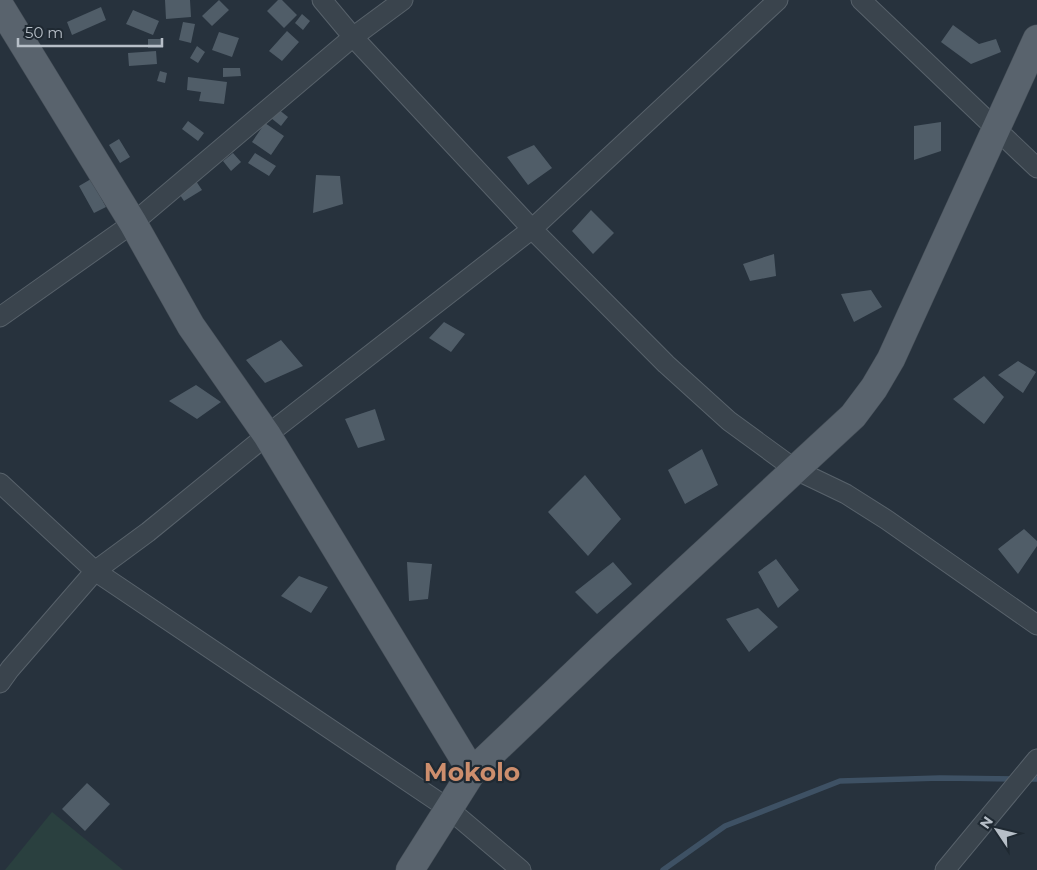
<svg xmlns="http://www.w3.org/2000/svg" width="1037" height="870" viewBox="0 0 1037 870" font-family="Montserrat,sans-serif">
	<rect width="100%" height="100%" fill="#27323d"/>
	<path fill="#2a403f" d="M52 812 123 870H5Z"/>
	<g fill="none" stroke-linecap="round" stroke-linejoin="round">
		<path stroke="#3e5164" stroke-width="5.5" d="M1025 779H1037
			M663 870 725 826 840 781 940 778 1016 779"/>
	</g>
	<path fill="#505d68" d="M165 0H190L191 17 166 19Z
		M219 0 229 10 212 26 202 16Z
		M278 0H282L297 15 284 28 267 11Z
		M101 7 106 20 72 35 67 22Z
		M133 10 159 21 153 35 126 24Z
		M302 14 310 21 303 30 295 23Z
		M183 22 195 24 191 43 179 40Z
		M953 25 979 44 996 39 1001 52 971 64 941 42Z
		M287 31 299 42 282 61 269 51Z
		M219 32 239 38 232 57 212 50Z
		M148 39H163V48H148Z
		M197 46 205 52 198 63 190 58Z
		M156 51 157 64 129 66 128 53Z
		M223 68H240L241 76 223 77Z
		M160 71 167 73 165 83 157 81Z
		M188 77 227 82 224 104 199 101 201 92 187 90Z
		M278 109 288 117 281 126 271 118Z
		M188 121 204 133 198 141 182 129Z
		M941 122V151L914 160V126Z
		M265 123 284 136 271 155 252 142Z
		M119 139 130 157 120 163 109 145Z
		M534 145 552 168 528 185 507 157Z
		M233 153 241 162 231 171 223 161Z
		M255 153 276 166 269 176 248 163Z
		M316 175 340 176 343 204 313 213Z
		M91 179 106 207 94 213 79 186Z
		M196 181 202 190 184 201 178 192Z
		M591 210 614 233 593 254 572 231Z
		M774 254 776 276 750 281 743 264Z
		M871 290 882 307 854 322 841 294Z
		M444 322 465 334 451 352 429 338Z
		M281 340 303 366 265 383 246 360Z
		M1018 361 1036 372 1023 393 998 375Z
		M984 376 1004 397 984 424 953 399Z
		M196 385 221 402 197 419 169 401Z
		M375 409 385 440 358 448 345 419Z
		M702 449 718 485 685 504 668 470Z
		M585 475 621 519 588 556 548 512Z
		M1024 529 1037 541V546L1018 574 998 549Z
		M776 559 799 590 778 608 758 572Z
		M407 562 432 564 428 599 409 601Z
		M613 562 632 584 597 614 575 592Z
		M299 576 328 587 311 613 281 596Z
		M758 608 778 627 749 652 726 619Z
		M87 783 110 804 85 831 62 809Z"/>
	<g fill="none" stroke-linecap="round" stroke-linejoin="round">
		<defs>
			<path id="street" d="M322 0 353 37 532 229 666 364 729 421 796 470 846 494 887 520 1037 625
				M861 0 1037 168
				M0 317 133 223 353 37 403 0
				M0 483 95 571 449 809 521 870
				M0 683 10 669 95 571 148 532 267 435 532 229 778 0
				M945 870 1037 759"/>
			<path id="primary" d="M0 6 133 223 191 326 267 435 472 772
				M410 870 472 772 602 648 853 416 874 388 891 359 1037 39"/>
		</defs>
		<use href="#street" stroke="#58626b" stroke-width="21"/>
		<use href="#primary" stroke="#444d56" stroke-width="29"/>
		<use href="#street" stroke="#3a444d" stroke-width="19"/>
		<use href="#primary" stroke="#59636d" stroke-width="28"/>
	</g>
	<g text-anchor="middle" stroke-width="4.5" stroke-linejoin="round" paint-order="stroke">
		<g font-size="25" font-weight="bold" fill="#cd8e6d" stroke="#1f2932">
			<text x="472" y="781">Mokolo</text>
		</g>
	</g>
	<g transform="translate(997 830) rotate(305)" stroke="#1f2932" stroke-width="4" paint-order="stroke">
	<path d="M0-4L9 19L0 12L-9 19Z" fill="#b7bfc8"/>
	<text y="-8" font-size="14" font-weight="bold" text-anchor="middle" fill="#b7bfc8">N</text>
	</g>
	<path d="M18 38v8h144v-8" fill="none" stroke="#b7bfc8" stroke-width="2.5"/>
	<text x="25" y="38" font-size="15" fill="#b7bfc8" stroke="#1f2932" stroke-width="4" paint-order="stroke">50 m</text>
</svg>
